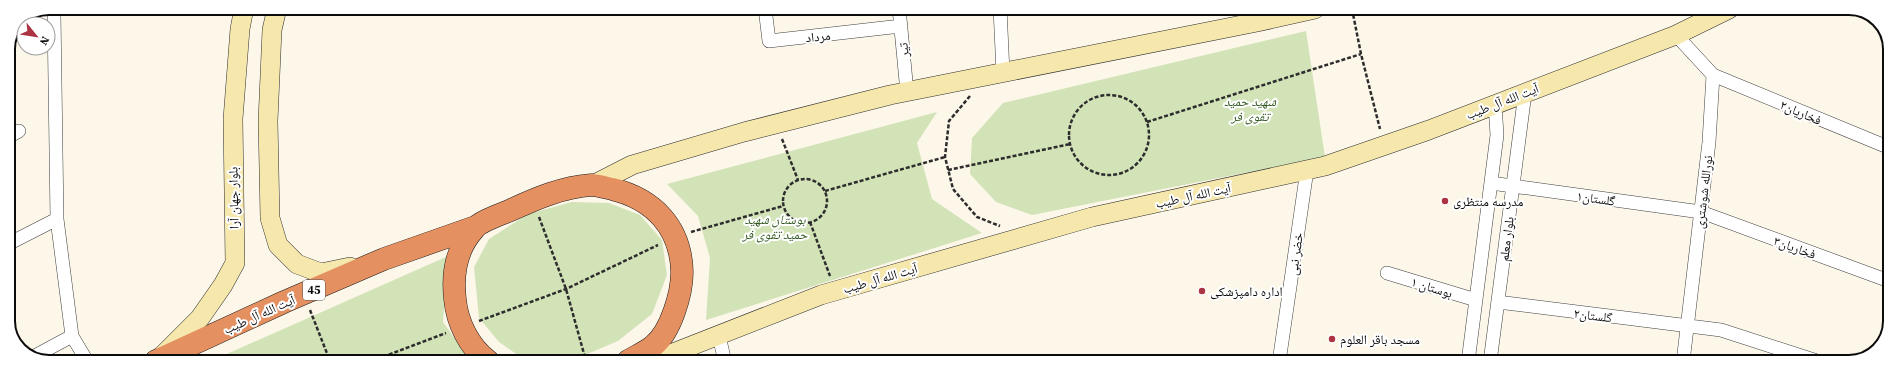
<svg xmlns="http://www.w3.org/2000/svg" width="1898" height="370" viewBox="0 0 1898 370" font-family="'Source Serif 4','Noto Naskh Arabic',serif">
	<rect width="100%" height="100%" fill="#fdf7ea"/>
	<path fill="#d3e3b8" d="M1306 31 1325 157 1032 215 996 202 970 174 972 138 1003 103Z
		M937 112 917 143 932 199 982 233 706 320 710 258 698 216 667 184Z
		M572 202 609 203 640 215 662 240 667 275 652 314 618 341 571 361H526L499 342 479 318 474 267 489 239 528 214Z
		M448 256 443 322 471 361H211Z"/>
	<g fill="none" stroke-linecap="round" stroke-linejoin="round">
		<defs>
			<path id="street" d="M52 8 54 14 57 219 72 336 87 361
				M765 8 769 41 901 26
				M899 8 907 92
				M1000 8 1003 73
				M1676 35 1713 75 1709 142 1683 362
				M1713 75 1890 148
				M8 137 19 131
				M1491 183 1701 212 1889 281
				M8 244 57 219
				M1387 273 1476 300
				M1498 302 1721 330 1820 362
				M719 336 725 362
				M33 357 72 336
				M1279 362 1307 170
				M1468 362 1497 135 1495 104
				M1490 362 1525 93"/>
			<path id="secondary" d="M277 8 272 30 268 121 270 218 278 245 297 264 321 273 350 267
				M593 185 632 165 744 132 890 95 1257 22 1315 9
				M162 356 200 318 223 285 235 263 233 119 240 29 244 8
				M650 362 821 295 1092 217 1325 166 1429 130 1676 35 1729 9"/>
			<path id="highway" d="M156 361 284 302 384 259 475 227
				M488 361C469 347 457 322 455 299 452 273 456 249 474 229 480 221 502 214 511 210 537 198 563 187 591 185 598 185 606 188 612 189 654 199 681 228 682 272 682 293 671 332 653 346 646 352 636 356 628 361"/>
		</defs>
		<use href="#street" stroke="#3e3e3e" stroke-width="14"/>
		<use href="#secondary" stroke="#2d2d2d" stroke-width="20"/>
		<use href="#highway" stroke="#1c1c1c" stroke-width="23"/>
		<path stroke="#2d2d2d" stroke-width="2.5" stroke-dasharray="4 2" stroke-linecap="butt" d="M1352 9 1361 54 1380 129
			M1069 135a40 40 0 1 1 80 0a40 40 0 1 1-80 0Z
			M970 96 949 121 945 157 953 189 977 217 1000 226
			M1147 122 1361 54
			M782 139 798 180
			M948 170 1070 144
			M783 201a22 22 0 1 1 44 0a22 22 0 1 1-44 0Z
			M825 191 945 157
			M539 217 566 289 586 361
			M810 222 830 276
			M691 232 783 206
			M310 310 330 361
			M479 321 566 289 658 245
			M372 361 446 333"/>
		<use href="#street" stroke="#fff" stroke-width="13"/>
		<use href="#secondary" stroke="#f6e7ac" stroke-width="19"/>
		<use href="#highway" stroke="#e49061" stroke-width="22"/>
	</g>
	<g fill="#ab3344" stroke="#fff" stroke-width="1.5">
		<circle cx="1445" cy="201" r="4"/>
		<circle cx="1202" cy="291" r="4"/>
		<circle cx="1332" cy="339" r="4"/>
	</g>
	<g text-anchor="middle" stroke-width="4" stroke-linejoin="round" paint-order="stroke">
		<rect fill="#fff" stroke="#545454" stroke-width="1" x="303" y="280" width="22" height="20" rx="3"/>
		<g font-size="12" font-weight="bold" fill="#0b0b0b">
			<text x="314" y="294">45</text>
		</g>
		<g font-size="13" fill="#0b0b0b" stroke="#fff">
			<text transform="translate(818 36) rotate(-6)" y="5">مرداد</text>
			<text transform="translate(903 50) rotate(-96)" y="5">تیر</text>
			<text transform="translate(1502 101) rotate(-21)" y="5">آیت الله آل طیب</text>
			<text transform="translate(1801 112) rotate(23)" y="5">فخاریان۲</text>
			<text transform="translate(1703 192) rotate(-83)" y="5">نورالله شوشتری</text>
			<text transform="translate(1193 195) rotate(-12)" y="5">آیت الله آل طیب</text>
			<text transform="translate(233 198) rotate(-91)" y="5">بلوار جهان آرا</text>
			<text transform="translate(1596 198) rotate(8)" y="5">گلستان۱</text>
			<text transform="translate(1506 239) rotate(-83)" y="5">بلوار معلم</text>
			<text transform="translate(1795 247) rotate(20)" y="5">فخاریان۳</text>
			<text transform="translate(1295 254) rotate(-82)" y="5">خضر نبی</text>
			<text transform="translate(880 278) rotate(-16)" y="5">آیت الله آل طیب</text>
			<text transform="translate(1432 287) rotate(17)" y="5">بوستان ۱</text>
			<text transform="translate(259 314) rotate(-24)" y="5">آیت الله آل طیب</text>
			<text transform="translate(1593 315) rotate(7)" y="5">گلستان۲</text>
		</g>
		<g font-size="13" font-style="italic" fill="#345a23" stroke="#fff">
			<text x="1250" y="106">شهید حمید<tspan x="1250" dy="15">تقوی فر</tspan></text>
			<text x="775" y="224">بوستان شهید<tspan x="775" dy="15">حمید تقوی فر</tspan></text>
		</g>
		<g font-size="13" fill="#0b0b0b" stroke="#fff" text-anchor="start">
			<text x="1453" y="206">مدرسه منتظری</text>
			<text x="1210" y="296">اداره دامپزشکی</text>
			<text x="1340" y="344">مسجد باقر العلوم</text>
		</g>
	</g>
	<path d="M0 0H1898V370H0ZM49 15H1849A34 34 0 0 1 1883 49V321A34 34 0 0 1 1849 355H49A34 34 0 0 1 15 321V49A34 34 0 0 1 49 15Z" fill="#fff" fill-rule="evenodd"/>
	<path fill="none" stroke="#0b0b0b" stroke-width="2" d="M49 15H1849A34 34 0 0 1 1883 49V321A34 34 0 0 1 1849 355H49A34 34 0 0 1 15 321V49A34 34 0 0 1 49 15Z"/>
	<g transform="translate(36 36) rotate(120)"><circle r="19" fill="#ffffff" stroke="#9d9d9d"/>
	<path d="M0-3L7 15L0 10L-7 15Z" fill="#ab3344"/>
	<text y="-6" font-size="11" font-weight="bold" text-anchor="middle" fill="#0b0b0b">N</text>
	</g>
</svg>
